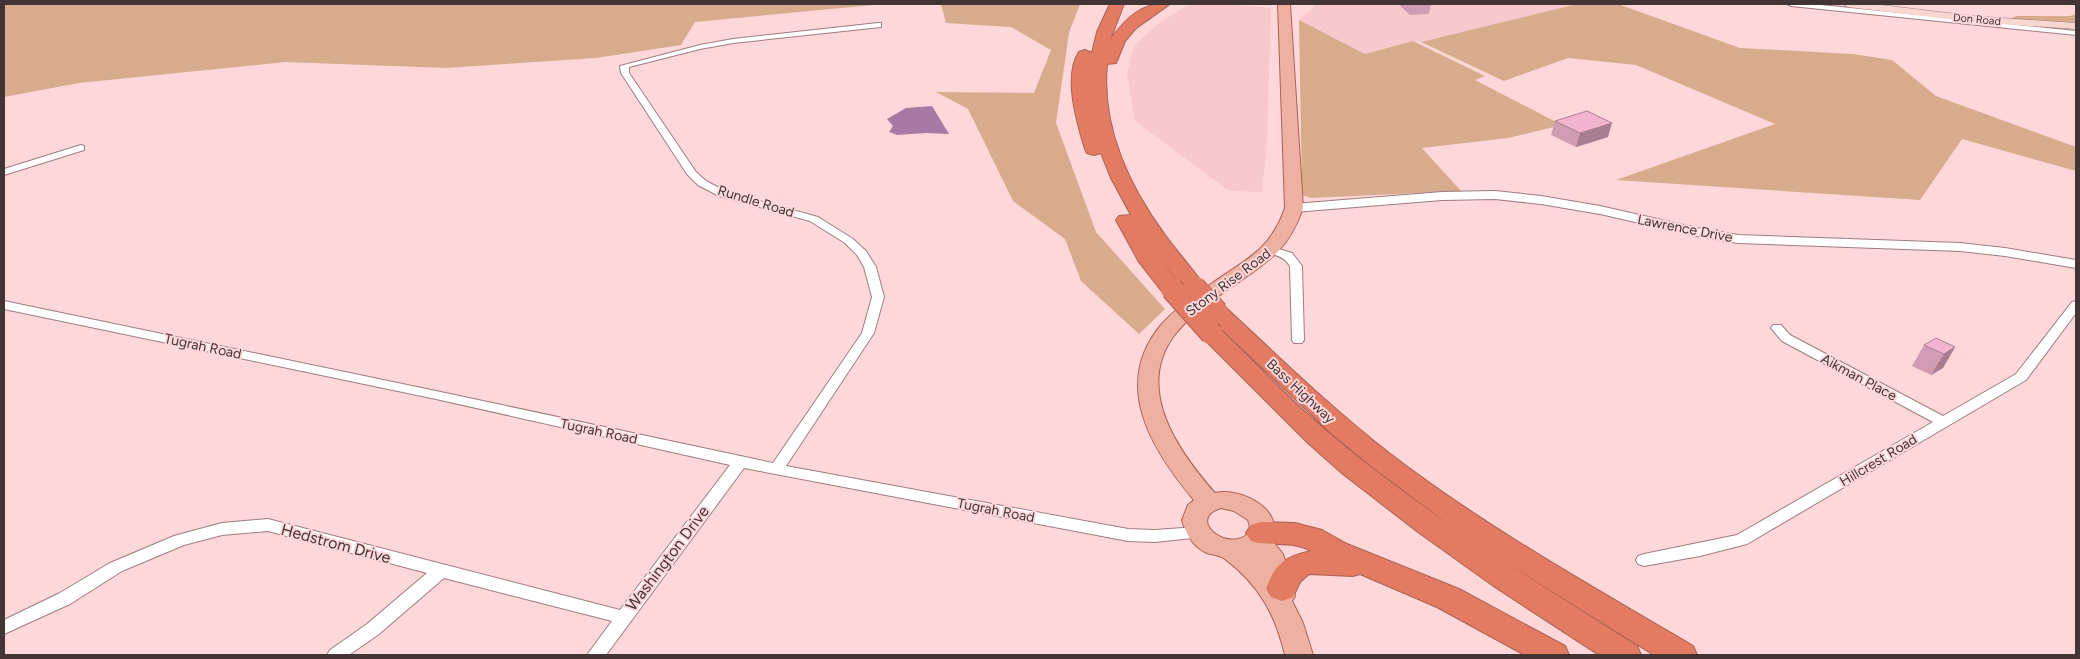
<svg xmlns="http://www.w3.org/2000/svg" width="2080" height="659" viewBox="0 0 2080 659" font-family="Figtree,sans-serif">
	<rect width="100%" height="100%" fill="#fed7db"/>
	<path fill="#f7c8cc" d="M1190 4H1223L1271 8 1267 142 1262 192 1229 191 1135 121 1127 74 1134 46 1160 22Z
		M1317 4H1577L1421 42 1413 41 1365 54 1299 20Z"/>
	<path fill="#d8ab8c" d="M4 4H883L695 22 681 45 596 58 446 68 285 62 79 83 4 97Z
		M941 4H1080L1069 33 1056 123 1096 232 1165 309 1139 334 1081 281 1065 239 1013 201 968 109 936 92 1034 93 1051 50 1011 27 946 23Z
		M1577 4H1618L1740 48 1853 54 1892 60 1936 96 2076 147V171L1962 139 1920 200 1616 180 1775 124 1636 65 1568 58 1504 81 1421 42Z
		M2076 14V23L2011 19 2016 16H2070Z
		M1299 20 1365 54 1413 41 1485 76 1475 80 1562 125 1508 138 1422 148 1461 191 1311 198 1302 195Z"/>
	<path fill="#a779a4" d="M932 106 949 134 926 133 897 135 889 132 893 126 887 119 906 108Z"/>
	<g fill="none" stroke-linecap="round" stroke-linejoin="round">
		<defs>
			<path id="minor" d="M1787 4H1811L2076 31V35L1791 6Z
				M878 23H881V27L733 43 700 49 629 67V73L696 172 706 181 727 192 818 217 853 239 866 251 876 267 884 297 874 333 786 466 1128 529 1155 530 1197 527 1202 529 1205 533 1202 537 1155 542 1128 541 744 468 606 655H587L612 621 444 578 379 634 349 655H327L330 650 367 624 427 573 268 531 222 535 184 545 122 571 70 604 4 634V620L58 594 110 563 174 536 222 523 268 519 620 610 730 465 436 399 4 309V301L436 391 773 463 862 333 872 297 864 267 857 255 845 243 810 221 719 196 698 185 687 174 621 73 620 66 700 45 733 39Z
				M81 145 84 146V150L4 175V169Z
				M1272 247 1292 253 1302 266 1304 340 1302 343H1294L1292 340 1290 266C1281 253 1275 258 1266 250L1268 248Z
				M2076 301V313L2026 380 1747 544 1700 556 1644 566 1638 564 1636 560 1638 556 1644 554 1737 535 1933 422 1782 341 1771 328 1773 325H1781L1790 335 1943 416 2016 374 2072 302Z"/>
			<path id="tertiary" d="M1495 191 1541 196 1600 206 1697 228 1738 235 1960 243 2005 248 2076 260V268L2005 256 1960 251 1738 243 1697 236 1600 214 1541 204 1495 199 1442 200 1294 212 1287 208 1294 204 1442 192Z"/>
			<path id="secondary" d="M1843 4H1873L1973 16 2076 23V29L1973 22 1848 7Z"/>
			<path id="primary" d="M1278 4H1290L1303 208C1287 255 1262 265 1224 292 1206 305 1186 319 1173 337 1135 391 1179 452 1215 493 1239 487 1286 509 1271 539L1283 554 1295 596 1292 601 1303 623 1313 655H1285C1275 614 1260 586 1225 559 1220 555 1213 555 1207 553 1193 547 1186 534 1182 520L1188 505 1194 500C1152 450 1111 385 1161 325 1175 309 1193 296 1211 284 1246 259 1270 251 1285 208ZM1221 508 1234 511 1248 520 1250 527 1248 534C1226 553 1186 518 1221 508Z"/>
			<path id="motorway" d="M1110 4H1124L1110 40C1126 18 1142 2 1170 4L1135 29 1125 41 1116 63 1107 64C1101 126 1129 186 1165 235 1178 253 1193 269 1205 287L1202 292 1194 294 1186 292 1153 249 1183 289 1180 294 1172 296 1164 294 1139 262 1116 220 1119 216 1131 215 1111 178 1101 153 1094 155 1087 153 1085 149C1077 123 1063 76 1079 52L1085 50 1092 53 1097 32Z
				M1217 305 1225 307C1279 357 1331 408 1389 453 1484 526 1589 585 1693 646L1697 655H1654L1497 557 1637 646 1641 655H1599L1495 587 1418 532 1343 474 1308 443 1204 339 1200 334 1204 329 1212 327 1220 329C1252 359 1281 391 1314 420 1357 458 1403 492 1450 525L1371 466 1332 434 1209 317 1205 312 1209 307Z
				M1261 522 1295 523 1322 530 1347 544 1459 589 1565 646 1569 655H1525L1437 607 1360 574 1353 576 1309 574 1300 582 1293 597 1282 601 1271 597 1266 589C1275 563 1285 557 1311 551 1293 540 1271 547 1251 541L1246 533 1251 525Z"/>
		</defs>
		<use href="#minor" stroke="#9f7c7f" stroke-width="2"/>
		<use href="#tertiary" stroke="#9f7c7f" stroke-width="2"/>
		<use href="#secondary" stroke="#9f7c7f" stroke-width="1"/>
		<use href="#primary" stroke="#ab6253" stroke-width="2"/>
		<use href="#motorway" stroke="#ab6253" stroke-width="2"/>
		<use href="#minor" fill="#fff" fill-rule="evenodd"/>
		<use href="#tertiary" fill="#fff" fill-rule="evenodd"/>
		<use href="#secondary" fill="#f7d7d0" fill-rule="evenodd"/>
		<use href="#primary" fill="#eeb0a1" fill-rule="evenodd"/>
		<use href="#motorway" fill="#e37b63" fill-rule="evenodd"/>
		<defs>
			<path id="motorway-bridge" d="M1194 287 1217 312
				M1172 289 1212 334"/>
		</defs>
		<use href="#motorway-bridge" stroke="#ab6253" stroke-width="24" stroke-linecap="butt"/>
		<use href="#motorway-bridge" stroke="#e37b63" stroke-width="22"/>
	</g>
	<path fill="#d19bb3" d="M1398 4H1431L1429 14 1410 15Z
		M1555 121 1608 137 1576 147 1551 135Z
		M1924 345 1955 347 1943 368 1931 375 1912 366Z"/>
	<path fill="#aa7e92" d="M1612 123 1608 137 1576 147 1580 133Z
		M1955 347 1943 368 1931 375 1944 354Z"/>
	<path fill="#f3b4d0" stroke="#aa7e92" d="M1587 111 1612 123 1580 133 1555 121Z
		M1936 338 1955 347 1944 354 1924 345Z"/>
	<g text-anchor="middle" stroke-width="4" stroke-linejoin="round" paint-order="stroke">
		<g font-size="11" fill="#433435" stroke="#fed7db">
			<text transform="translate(1977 19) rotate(5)" y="4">Don Road</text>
		</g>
		<g font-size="14" fill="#433435" stroke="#fed7db">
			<text transform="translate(756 201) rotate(17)" y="5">Rundle Road</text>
			<text transform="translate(1685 228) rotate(11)" y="5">Lawrence Drive</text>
			<text transform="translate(1228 282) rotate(-37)" y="5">Stony Rise Road</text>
			<text transform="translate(203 346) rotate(12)" y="5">Tugrah Road</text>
			<text transform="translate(1859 377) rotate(28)" y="5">Aikman Place</text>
			<text transform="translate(1301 391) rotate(43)" y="5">Bass Highway</text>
			<text transform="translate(599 431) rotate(12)" y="5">Tugrah Road</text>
			<text transform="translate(1878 460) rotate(-31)" y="5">Hillcrest Road</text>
			<text transform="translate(996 510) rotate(11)" y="5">Tugrah Road</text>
		</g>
		<g font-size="16" fill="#433435" stroke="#fed7db">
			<text transform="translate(336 543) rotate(15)" y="6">Hedstrom Drive</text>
			<text transform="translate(667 558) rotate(-53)" y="6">Washington Drive</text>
		</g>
	</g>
	<rect width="2080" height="659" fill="none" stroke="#433435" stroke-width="10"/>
</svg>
